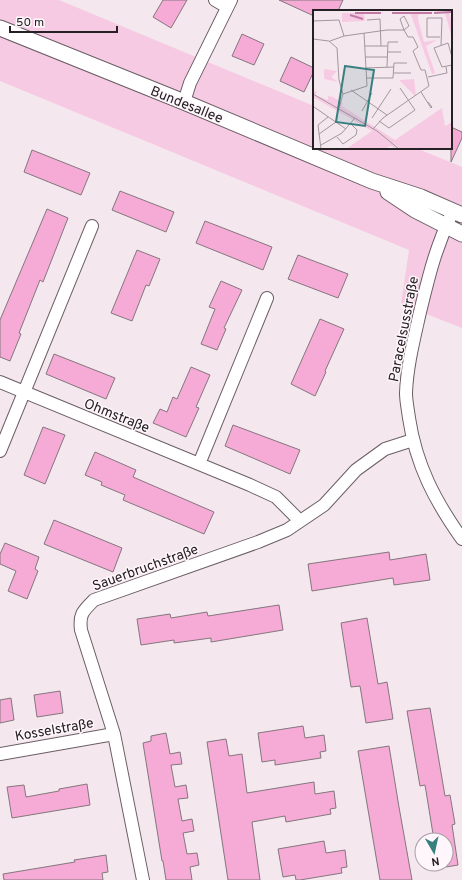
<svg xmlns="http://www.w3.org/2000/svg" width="462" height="880" viewBox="0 0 462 880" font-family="Overpass,sans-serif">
	<rect width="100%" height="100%" fill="#f5e7ee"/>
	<path fill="#f7cae3" d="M0 0H59L314 106V148H416L462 167V328L401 304 409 250 0 81Z"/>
	<path fill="#f6aad6" stroke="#83777d" d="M163 0H187L171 28 153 17Z
		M279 0H343L338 11H314V16Z
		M242 34 264 44 254 65 232 56Z
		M291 57 314 68V71L304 92 280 81Z
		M451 127 462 132V138L451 162Z
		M32 150 90 173 81 195 24 172Z
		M120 191 174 212 166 232 112 210Z
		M47 209 68 218 43 282 40 280 19 333 21 334 10 361 0 357V320Z
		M205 221 272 247 263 270 196 243Z
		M137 250 160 259 149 286 146 285 132 321 111 313Z
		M298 255 348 274 338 298 288 279Z
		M221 281 242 290 224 328 226 329 217 350 201 344 215 309 209 307Z
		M320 319 344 329 325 371 326 372 315 396 291 384Z
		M54 354 115 378 106 399 46 374Z
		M191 367 210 375 196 407 199 408 186 437 153 423 160 409 167 412 173 397 177 399Z
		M233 425 300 450 290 474 225 446Z
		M43 427 65 435 45 484 24 475Z
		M95 452 136 470 133 477 214 512 204 534 123 500 125 495 101 485 102 482 85 475Z
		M54 520 122 548 113 572 44 544Z
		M5 543 39 557 35 569 38 571 27 599 8 591 16 571 0 564V554Z
		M389 552 390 560 426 554 430 580 394 585 393 578 312 591 308 564Z
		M279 605 283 630 211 642V638L174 643V640L141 645 137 619 170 614 171 618 207 612 208 616Z
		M367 618 378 684 387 682 393 719 366 723 360 686 351 687 341 623Z
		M60 691 63 713 37 717 34 695Z
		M11 698 14 720 0 723V700Z
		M430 708 445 796 450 795 455 824 452 825 458 865 446 867V840H434L425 785 420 786 407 711Z
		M303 726 305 738 324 735 326 751 320 752 321 758 275 765V760L262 762 258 733Z
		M166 733 170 754 180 752 182 764 171 765 175 787 186 785 188 798 178 799 182 821 192 819 194 831 183 833 187 854 197 853 199 865 190 867 192 880H166L163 861H162L143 743 151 741V736Z
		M226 739 229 756 242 754 247 793 314 782 315 794 334 791 336 808 330 809 331 814 286 822 285 816 252 822 260 880H228L207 742Z
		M389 746 399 807 412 880H380L358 751Z
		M87 784 90 805 12 818 7 787 24 785 26 797 59 791V789Z
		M324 841 326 853 345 850 347 867 341 868 342 873 300 880H296L295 875 283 877 278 849Z
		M106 855 108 872 102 873 103 880H4L3 874 75 862 74 860Z"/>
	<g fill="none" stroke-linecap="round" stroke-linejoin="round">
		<defs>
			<path id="minor" d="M215 0 227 7
				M184 102 190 83 231 0
				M453 211C436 246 429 275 420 312 414 339 407 366 406 393 406 401 408 410 409 418 416 465 435 501 462 539
				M0 382 250 485 276 497 300 521
				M0 451 92 226
				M199 464 267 298
				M0 754 114 734
				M143 880 114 734 81 630C79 614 83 611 94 600L258 542 287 530 324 505 356 470 385 449 413 440"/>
			<path id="tertiary" d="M0 28 184 102 372 181 421 197 462 215
				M388 192 415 210 462 234"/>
		</defs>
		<use href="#minor" stroke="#6a5e65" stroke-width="14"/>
		<use href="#tertiary" stroke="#6a5e65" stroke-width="17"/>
		<use href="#minor" stroke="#fff" stroke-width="12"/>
		<use href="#tertiary" stroke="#fff" stroke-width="15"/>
	</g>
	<g text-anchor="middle" stroke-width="3" stroke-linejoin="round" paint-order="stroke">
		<g font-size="14" fill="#252023" stroke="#fef6fb">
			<text transform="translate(187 104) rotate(22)" y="5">Bundesallee</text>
			<text transform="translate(403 329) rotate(-79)" y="5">Paracelsusstraße</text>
			<text transform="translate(117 415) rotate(22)" y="5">Ohmstraße</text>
			<text transform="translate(145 567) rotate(-20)" y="5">Sauerbruchstraße</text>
			<text transform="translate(54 729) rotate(-10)" y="5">Kosselstraße</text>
		</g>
	</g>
	<g transform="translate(313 10)">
		<rect width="139" height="139" fill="#f5e7ee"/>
		<path d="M97 2H113L105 5V9L111 32 124 30 113 36 122 63 119 64ZM29 3H51L52 11 29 12ZM132 3H136L139 12V28ZM11 59 24 61 18 67 25 72 11 69ZM101 69 103 86H102L86 70ZM0 80 4 82 2 85 15 90V86L20 87 30 93 29 96 82 130 129 98 132 116 139 112V139H87L79 132 85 139 77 136 72 139H33L59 121 0 87Z" fill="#f7cae3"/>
		<path fill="none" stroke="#c27aa5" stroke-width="2" d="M42 3H68M79 3H119M121 3 139 2M37 5 50 9"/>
		<path fill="none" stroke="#a2979d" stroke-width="1" d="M91 6 96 16 91 20 87 9ZM54 10 67 9 68 36M0 11 26 10 31 26M127 27H114V8H129L128 35M0 29 16 31 24 38 26 70 30 84 26 98M17 31 31 26 74 20H91L95 27H100L105 37 100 41 108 60H112L116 76 70 108 60 119M52 36H74M74 42H88M52 47H74M139 47 135 33 121 38 129 57 139 55M74 57 75 32H85M52 58 81 57M81 63H98M115 67 134 63 133 57M53 68H80L81 53H94M38 80 74 105M108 82 118 98 119 97 115 92M0 84 64 121 86 139M30 84 54 76 51 23M1 97 33 119M49 101 59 83M59 108 78 79M66 111 76 118 102 100 87 78M6 124 23 112M24 127 30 134 43 125 44 120 38 114M8 135 29 123 42 108M8 139 5 115 15 107"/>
		<path fill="#37807f" fill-opacity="0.15" stroke="#37807f" stroke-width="2" d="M32 56 61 60 52 116 23 112Z"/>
		<rect width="139" height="139" fill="none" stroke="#252023" stroke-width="2"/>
	</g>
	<g transform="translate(434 852) rotate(171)"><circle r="19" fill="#fef6fb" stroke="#a7a0a5"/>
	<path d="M0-3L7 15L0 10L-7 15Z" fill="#37807f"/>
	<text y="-6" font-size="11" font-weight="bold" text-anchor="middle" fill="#252023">N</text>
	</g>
	<path d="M10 26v6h107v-6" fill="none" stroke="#252023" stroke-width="2"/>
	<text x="16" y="26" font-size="12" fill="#252023" stroke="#fef6fb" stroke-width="3" paint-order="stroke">50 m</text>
</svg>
